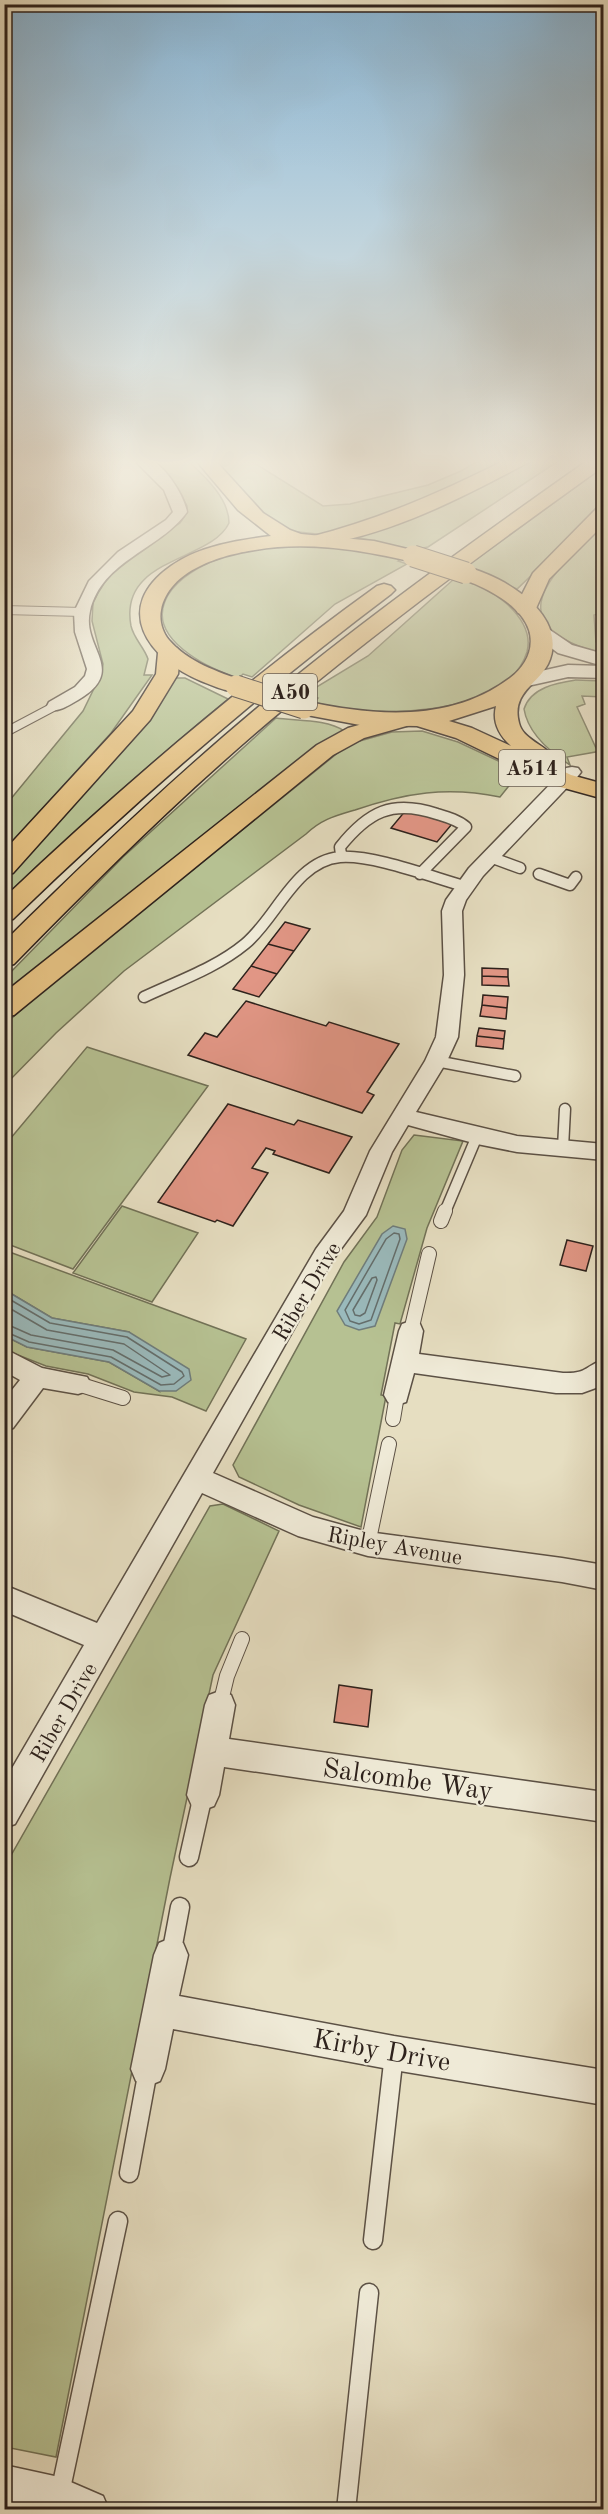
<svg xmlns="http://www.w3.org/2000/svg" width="608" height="2514" viewBox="0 0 608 2514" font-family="'Old Standard TT',serif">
	<rect width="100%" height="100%" fill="#e6dec1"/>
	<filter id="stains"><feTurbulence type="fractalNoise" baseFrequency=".00333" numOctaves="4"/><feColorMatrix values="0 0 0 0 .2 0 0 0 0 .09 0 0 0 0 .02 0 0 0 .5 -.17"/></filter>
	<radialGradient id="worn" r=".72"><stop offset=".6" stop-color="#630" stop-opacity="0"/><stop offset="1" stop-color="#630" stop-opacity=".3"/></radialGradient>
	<path fill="#b6c192" stroke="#727257" stroke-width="1.5" d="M149 458H185C202 474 229 497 229 523 211 562 118 557 131 626 134 639 144 647 148 659L144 675H152L111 733 5 850V806L83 711 102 672 103 664 92 621 93 603 98 593 110 574 125 560 180 523 187 513V506L175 485Z
		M211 458H246L323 506 350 504 428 485 461 471 483 458H507L474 477 418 502 334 533 317 534 290 531 276 525Z
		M530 458H563L428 547 413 550 356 537C417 522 475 488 530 458Z
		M603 467V507L517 589 466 567Z
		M603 525V613L594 615 596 642 603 644V654C495 625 549 575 603 525Z
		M299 545 344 548 401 559 398 561 407 564 335 604 252 677 243 674 238 679C221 672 204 665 189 654 138 618 168 580 213 561 241 550 270 547 299 545Z
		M454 579C472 579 493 592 507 604 520 616 532 633 527 652 507 719 366 719 314 702L318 698 305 694 368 656Z
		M175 678H185L228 699C151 763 76 827 5 897V876L146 720Z
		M576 680 603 681V697L582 696 585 704 577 707 596 748 601 751 567 757 570 765C550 752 528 734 524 709 531 687 557 683 576 680Z
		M276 718C295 721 327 719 344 731L5 1000V978L123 857Z
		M422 731 458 742 524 773 521 779 516 777 500 797C447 786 405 793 355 810 335 816 322 819 306 834L124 971 56 1033 5 1085V1024L44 990 355 739 360 741 392 732Z
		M87 1047 208 1086 73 1269 5 1243V1145Z
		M414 1135 463 1141 427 1228 400 1324 395 1323 381 1395 386 1396 361 1527 299 1505 239 1477 233 1465 344 1262 377 1217 402 1150Z
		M122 1206 198 1233 152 1302 73 1273Z
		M4 1250 246 1339 206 1411 172 1397 134 1392 88 1374 46 1366 5 1350V1336L27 1347 109 1362 159 1391 129 1332 52 1318 5 1290Z
		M223 1504 279 1531 213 1675 170 1878 56 2457 5 2447V1866L210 1506Z"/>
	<path fill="#9ababc" stroke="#6f7d7c" stroke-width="1.5" d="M393 1226 405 1229 407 1239 375 1326 359 1330 345 1325 337 1311 382 1234Z
		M5 1290 52 1318 129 1332 189 1369 191 1380 176 1391H159L109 1362 27 1347 5 1336Z"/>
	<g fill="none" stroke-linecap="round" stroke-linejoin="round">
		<path stroke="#646e6c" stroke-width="1.5" d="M394 1233 399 1234 400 1239 371 1320 359 1324 350 1321 345 1310 386 1239Z
			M376 1277 377 1280 365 1313 360 1316 355 1315 353 1310 372 1278Z
			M4 1296 50 1323 127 1337 182 1372 184 1376 174 1384 161 1385 111 1357 29 1342 4 1331
			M4 1305 47 1330 124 1344 170 1375 162 1377 113 1350 31 1335 4 1323"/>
	</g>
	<path fill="#e19685" stroke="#2e221c" stroke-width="1.5" d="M406 810 452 824 437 842 391 828Z
		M285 922 310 929 294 951 268 944Z
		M268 944 294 951 277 974 251 966Z
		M251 966 277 974 259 997 233 989Z
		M482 968 508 969V977L482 976Z
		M482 976 508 977 509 986 482 985Z
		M483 995 508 997 507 1008 482 1005Z
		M246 1001 326 1026 329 1022 399 1044 367 1092 374 1095 362 1113 188 1055 205 1033 217 1037Z
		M482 1005 507 1008 506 1019 480 1016Z
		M479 1028 505 1031 504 1039 477 1036Z
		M477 1036 504 1039 503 1049 476 1046Z
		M228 1104 294 1125 298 1120 352 1137 329 1173 273 1154 275 1151 266 1148 252 1168 268 1173 233 1226 217 1220 215 1222 158 1202Z
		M567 1240 593 1246 586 1271 560 1265Z
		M339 1685 372 1690 368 1727 334 1722Z"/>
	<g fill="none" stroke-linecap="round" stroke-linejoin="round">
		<defs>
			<path id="service-far3" d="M4 610 82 612
				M4 733 55 706"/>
			<path id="service-far2" d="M341 855 340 847C368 812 392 799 437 814 447 817 458 820 466 827L420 874
				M490 857 520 868
				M539 874 570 885 576 877
				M144 997C178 981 216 968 245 944 276 919 295 861 340 857 371 854 432 877 464 886
				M436 1061 515 1076
				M563 1148 565 1109
				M445 1212 477 1136"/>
			<path id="service-far1" d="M441 1221 445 1211
				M411 1331 429 1254
				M78 1384 123 1398
				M393 1419 397 1395
				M368 1544 389 1444
				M220 1705 227 1676 242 1639"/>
			<path id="service" d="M189 1857 203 1795
				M171 1955 180 1907
				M129 2173 148 2070
				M373 2240 394 2054
				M60 2493 118 2221
				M346 2510 369 2293"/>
			<path id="minor" d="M132 458C136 458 143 456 146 458 164 463 184 495 187 512 160 550 102 560 90 611 81 648 129 670 78 700 69 705 60 712 49 710L47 706 49 702 75 687 85 676 87 669 75 632 74 612 89 581 118 552 166 520 173 512 164 490Z
				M572 767 578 768 581 772 578 776 483 876 466 900 462 911 464 975 458 1037 447 1061 416 1112 517 1136 604 1144V1160L517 1152 477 1144 408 1125 392 1152 366 1215 332 1261 213 1473 313 1517 368 1532 562 1558 604 1565V1590L562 1582 368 1556 298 1536 202 1493 15 1824 4 1828V1782L84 1645 4 1611V1585L97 1623 316 1249 344 1211 370 1151 425 1061 436 1037 444 975 442 911 446 900 469 868 566 768Z
				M411 1321 420 1324 423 1331 419 1354 563 1373C588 1374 584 1366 604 1360V1385L582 1393H556L414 1373 406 1402 397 1405 388 1402 384 1395 399 1331 402 1324Z
				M7 1350 42 1368 87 1377 91 1384 87 1391 78 1394 43 1388 13 1428 4 1431V1400L20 1380 4 1371V1351Z
				M220 1691 231 1695 235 1705 229 1739 604 1792V1822L224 1767 219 1795 214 1806 203 1810 192 1806 187 1795 205 1705 209 1695Z
				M171 1938 183 1943 188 1955 179 1996 394 2036 604 2070V2105L394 2070 173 2029 165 2069 160 2081 148 2086 136 2081 131 2069 154 1955 159 1943Z
				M4 2465 59 2477 103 2496 109 2510H24L4 2505Z"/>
			<path id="tertiary" d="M540 626 547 628 572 645 604 654V678L568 677 523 687 516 685 513 681 516 677 523 675 568 665 603 666 558 653 530 632 533 628Z"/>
			<path id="primary" d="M194 458H213L263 513 290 530 301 534 374 541 420 552 423 556 420 560 413 562C361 550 308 541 255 550 221 555 169 570 161 610 159 620 162 632 169 640 188 662 218 672 244 681L247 686 244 691C230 694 214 686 201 681 148 659 111 608 171 566 199 546 238 540 271 536L238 510Z
				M466 567C504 576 571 616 548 664 537 685 511 693 519 723 523 740 545 744 554 758L548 764 571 775 604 784V799L553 785 456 738 417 726 360 725 296 713 292 708 296 703 304 701C374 716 450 723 510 678 525 667 535 649 529 630 522 608 495 593 475 584 468 581 460 579 456 573L459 569ZM496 706C492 722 499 735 511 746L472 728 449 721Z"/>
			<path id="trunk" d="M509 458H531L529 462C469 494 408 526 341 541 331 544 320 548 310 545L307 541 310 537C381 519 444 491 509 458Z
				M591 458H604V466C495 544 387 623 285 708 189 788 101 875 14 964L4 967V942C89 858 176 775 268 699 372 613 482 535 591 458Z
				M604 506V524L549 579 534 613 526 614 518 613 515 608 533 573 597 508Z
				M384 584 391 586 395 590 391 594C258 694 133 803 13 919L4 921V898C122 786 245 681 377 586Z
				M169 646 177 648 180 653 178 674 150 720 13 873 4 875V851L133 711 156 674 158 653 161 648Z
				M402 713 410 715 414 720 410 725 364 738 333 755 14 1015 4 1017V993L317 745 348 728Z"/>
		</defs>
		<use href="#service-far3" stroke="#5c5145" stroke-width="10"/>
		<use href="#service-far2" stroke="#5c5145" stroke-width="13"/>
		<use href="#service-far1" stroke="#5c5145" stroke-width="16"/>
		<use href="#service" stroke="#5c5145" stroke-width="21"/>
		<use href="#minor" stroke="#5c5145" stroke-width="3"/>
		<use href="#tertiary" stroke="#5c5145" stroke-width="3"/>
		<use href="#primary" stroke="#2e221c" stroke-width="3"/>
		<use href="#trunk" stroke="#2e221c" stroke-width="3"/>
		<use href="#service-far3" stroke="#efead7" stroke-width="8"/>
		<use href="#service-far2" stroke="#efead7" stroke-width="10"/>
		<use href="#service-far1" stroke="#efead7" stroke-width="14"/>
		<use href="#service" stroke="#efead7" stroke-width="18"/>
		<use href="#minor" fill="#efead7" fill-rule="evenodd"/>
		<use href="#tertiary" fill="#efead7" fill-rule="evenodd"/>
		<use href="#primary" fill="#e3bf80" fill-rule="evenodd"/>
		<use href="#trunk" fill="#e3bf80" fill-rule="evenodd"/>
		<defs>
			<path id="primary-bridge" d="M413 556 466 573
				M236 686 304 708"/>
		</defs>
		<use href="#primary-bridge" stroke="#2e221c" stroke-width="23" stroke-linecap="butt"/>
		<use href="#primary-bridge" stroke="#e3bf80" stroke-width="21"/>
	</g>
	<linearGradient id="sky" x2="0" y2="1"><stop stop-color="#89b6d6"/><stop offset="0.57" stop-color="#f4f0e3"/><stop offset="1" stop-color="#f4f0e3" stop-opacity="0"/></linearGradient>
	<rect width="608" height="810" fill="url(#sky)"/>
	<g text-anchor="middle" stroke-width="4.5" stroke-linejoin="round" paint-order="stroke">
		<g fill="#efead7" stroke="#685e54" stroke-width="1.5">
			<rect x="263" y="674" width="54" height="36" rx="4.5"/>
			<rect x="499" y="750" width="66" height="36" rx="4.5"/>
		</g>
		<g font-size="21" font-weight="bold" fill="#2e221c">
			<text x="290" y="699">A50</text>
			<text x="532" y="775">A514</text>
		</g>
		<g font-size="22" fill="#2e221c" stroke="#efead7">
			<text transform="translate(306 1291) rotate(-59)" y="8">Riber Drive</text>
			<text transform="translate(395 1545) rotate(10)" y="8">Ripley Avenue</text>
			<text transform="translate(63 1712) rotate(-60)" y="8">Riber Drive</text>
		</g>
		<g font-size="27" fill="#2e221c" stroke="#efead7">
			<text transform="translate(408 1779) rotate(8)" y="9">Salcombe Way</text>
			<text transform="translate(382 2050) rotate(10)" y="9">Kirby Drive</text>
		</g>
	</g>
	<rect width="608" height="2514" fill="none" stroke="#e6dec1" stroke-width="24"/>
	<rect x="6" y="6" width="596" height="2502" fill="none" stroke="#2e221c" stroke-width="3"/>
	<rect x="12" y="12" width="584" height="2490" fill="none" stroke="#2e221c" stroke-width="1.5"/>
	<rect width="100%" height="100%" filter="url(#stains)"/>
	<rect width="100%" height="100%" fill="url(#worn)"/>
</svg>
